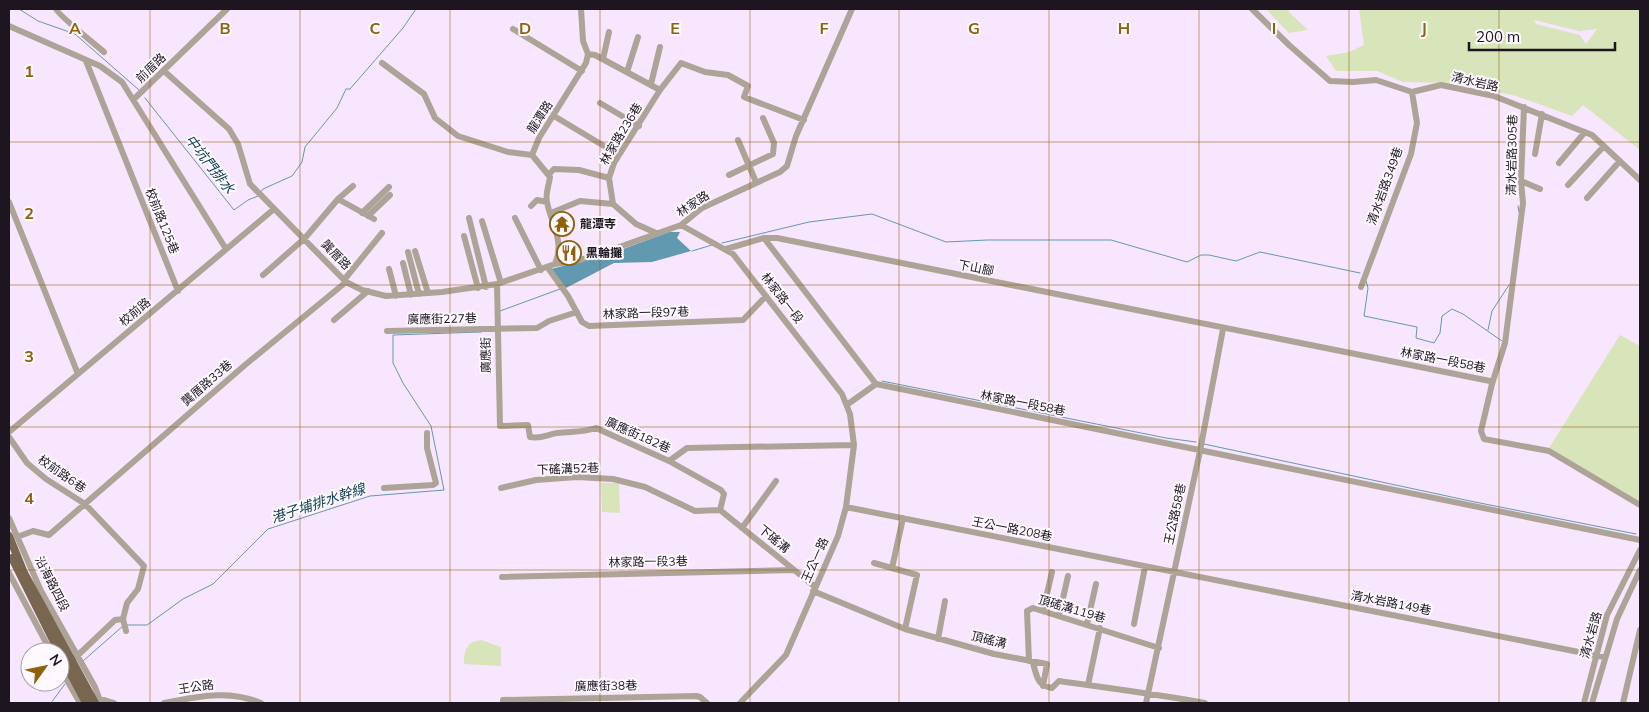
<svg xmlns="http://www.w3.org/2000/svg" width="1649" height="712" viewBox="0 0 1649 712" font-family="Mulish,'Noto Sans TC',sans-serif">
	<rect width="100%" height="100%" fill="#f8e6fe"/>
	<path fill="#d8e4b9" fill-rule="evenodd" d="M1266 9H1292L1288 11 1308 30 1289 33Z
		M1359 9H1640V150L1583 105 1572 116 1516 96 1457 83 1403 82 1377 71H1336L1326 56 1349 52 1364 45ZM1534 20 1579 31 1597 29 1586 44 1580 35 1536 24Z
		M1620 335 1640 346V502L1549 448Z
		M601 483H619L620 513 602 512Z
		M481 640 501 647V666L464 664C464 651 466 642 481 640Z"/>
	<path fill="#6199b1" d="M669 232H680L677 238 691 251 652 262 614 263 566 288 551 269 607 255Z"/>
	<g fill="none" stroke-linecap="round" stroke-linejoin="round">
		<path stroke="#6199b1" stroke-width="1" d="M19 9 38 21 75 34 139 90
			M145 98 234 210 248 200 258 196
			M261 192 263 189 292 176 302 162 305 147 337 108 346 89H350L403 28 416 9
			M1518 206 1519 212
			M722 243 809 222 872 214 946 242 987 240H1111L1187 262 1201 255H1209L1236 261 1260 252 1360 273
			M692 251 712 245
			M1366 281 1368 288 1364 316 1417 327 1416 338 1434 343 1440 333 1442 316 1452 309 1463 314 1502 341
			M500 311 560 289
			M1488 330 1492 311 1509 285
			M882 381 1166 438 1196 442
			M1204 444 1475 502 1636 534
			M127 625H147L183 599 213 584 268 529 370 496 444 490 431 426 403 383 393 363V335L481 332
			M83 661 123 626
			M51 703 65 684"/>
		<path stroke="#ada397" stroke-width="6" d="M56 9C57 14 96 45 104 52
			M1252 9 1289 45 1330 81 1353 82 1376 80 1412 92 1441 85 1494 96 1592 135 1640 180
			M9 26 100 66 122 82 226 249
			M513 29 582 71
			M588 54 595 55 660 90
			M603 59 609 32
			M86 61 178 291
			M382 63 424 94 435 118 458 136 508 152 532 155
			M164 71 229 129 238 144 250 184 346 282 362 290 386 296 442 292 497 284 555 264 580 260 608 251 681 225 702 208 780 172 787 166 796 136 852 9
			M627 72 638 37
			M651 84 660 47
			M134 99 227 9
			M600 103 639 126
			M554 116 619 155
			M738 140 756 182
			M1535 154 1542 114
			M532 155 539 138 586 63 588 54 583 41 581 9
			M532 155 550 177C549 185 545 194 547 202 551 224 565 241 555 264
			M1559 163 1585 132
			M549 174 554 169 579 170 609 178
			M729 175 773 154 774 143 763 118
			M1521 181 1540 189
			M1568 185 1604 146
			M1587 198 1620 161
			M338 199 374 219
			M9 202 78 374
			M531 206 537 200 547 202
			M362 213 389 187
			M551 213 580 201 613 204
			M368 216 390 195
			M469 218 486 287
			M515 218 541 270
			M482 221 501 283
			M681 225 733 254 842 394 850 414 854 445 846 507 838 536 786 655 740 703
			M656 233 636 224 613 204 609 178 614 163 660 90 681 63 705 72 728 75 748 86 744 97 804 120
			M464 236 478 288
			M764 238 876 384
			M726 249 764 238H777L1490 381 1492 384 1481 431 1484 439 1549 451 1640 505
			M415 251 428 293
			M408 252 419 294
			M403 263 411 295
			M548 268 568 296 582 322 589 326 743 320 766 296
			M389 269 396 296
			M263 275 305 238 338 199 353 186
			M344 280 382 233
			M497 284 500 426 528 425 530 437C541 439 546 435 557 433 572 431 580 433 596 428L669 461 721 490 724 494 720 510
			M1361 287 1411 154 1417 123 1412 92
			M334 320 368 291
			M387 331 537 328 549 321 577 312
			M1492 384 1505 343 1523 203 1521 181 1524 107
			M848 404 876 384 1640 540
			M9 432 274 209
			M9 437 27 463 46 479 85 504 144 566 138 589 127 603 123 619 115 620 77 656 60 667
			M669 461 687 448 854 445
			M384 488 433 485 436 483 427 448V433
			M501 488 536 480 577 477 613 479 645 487 695 511 720 510
			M846 507 1604 657
			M720 510 814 586
			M9 518 41 591 95 687 101 703
			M742 528 776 481
			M17 537 33 531 49 535 245 365 346 282
			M874 563 917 575 905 629
			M892 568 903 518
			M9 573 51 652
			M502 577 794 570
			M813 591 905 629 994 654 1047 664 1043 686
			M1043 611 1052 572
			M1059 616 1068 576
			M123 619 126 631
			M1087 624 1096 584
			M1134 624 1145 567
			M938 639 945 601
			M1029 661 1027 611 1033 608 1159 648
			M1033 663C1037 677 1037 685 1052 688L1059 681C1108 688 1156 694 1205 703
			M60 668 80 703
			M1088 685 1100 628
			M98 698 114 703
			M164 703C197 697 228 689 261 703
			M503 703V700L696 696 700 697 707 703
			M1146 703 1200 451 1223 329
			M1584 703 1607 615 1640 550
			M1592 703 1617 619 1640 570
			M1623 703 1640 630"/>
		<path stroke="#786651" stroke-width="8" d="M9 536 24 573 95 703
			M12 558 59 652
			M60 654 86 703"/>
	</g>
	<path fill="none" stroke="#8f610a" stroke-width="1" stroke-opacity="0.55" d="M150 9V703M300 9V703M450 9V703M600 9V703M750 9V703M899 9V703M1049 9V703M1199 9V703M1349 9V703M1499 9V703M9 142H1640M9 285H1640M9 427H1640M9 570H1640"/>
	<defs>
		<symbol id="temple-ring" viewBox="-11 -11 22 22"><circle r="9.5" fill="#fdf9ff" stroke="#8f610a" stroke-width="1.5"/><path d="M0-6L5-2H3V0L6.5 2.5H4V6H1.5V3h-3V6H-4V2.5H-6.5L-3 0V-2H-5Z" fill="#8f610a"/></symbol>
		<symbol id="restaurant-ring" viewBox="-11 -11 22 22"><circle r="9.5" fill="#fdf9ff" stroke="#8f610a" stroke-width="1.5"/><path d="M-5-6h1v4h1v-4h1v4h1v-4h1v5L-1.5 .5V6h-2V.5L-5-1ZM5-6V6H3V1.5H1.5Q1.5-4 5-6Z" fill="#8f610a"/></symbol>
	</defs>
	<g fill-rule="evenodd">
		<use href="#temple-ring" x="548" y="210" width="28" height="28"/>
		<use href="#restaurant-ring" x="555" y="239" width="28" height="28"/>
	</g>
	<g text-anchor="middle" stroke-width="4" stroke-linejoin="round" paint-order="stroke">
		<g font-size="12" fill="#1d1620" stroke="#fdf9ff">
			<text transform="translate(151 68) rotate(-44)" y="4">前厝路</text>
			<text transform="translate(1475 82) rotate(13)" y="4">清水岩路</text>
			<text transform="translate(540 117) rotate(-57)" y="4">龍潭路</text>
			<text transform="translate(621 134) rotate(-59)" y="4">林家路236巷</text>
			<text transform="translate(1512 155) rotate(-89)" y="4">清水岩路305巷</text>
			<text transform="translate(1385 186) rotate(-70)" y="4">清水岩路349巷</text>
			<text transform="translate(693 204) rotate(-33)" y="4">林家路</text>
			<text transform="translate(162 221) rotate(68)" y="4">校前路125巷</text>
			<text transform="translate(336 255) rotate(46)" y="4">龔厝路</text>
			<text transform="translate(976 268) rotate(11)" y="4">下山腳</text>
			<text transform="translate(782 298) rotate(52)" y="4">林家路一段</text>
			<text transform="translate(135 312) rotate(-40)" y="4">校前路</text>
			<text transform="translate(646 313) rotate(-2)" y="4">林家路一段97巷</text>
			<text transform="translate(442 319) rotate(-1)" y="4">廣應街227巷</text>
			<text transform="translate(486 355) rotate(-91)" y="4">廣應街</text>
			<text transform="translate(1443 360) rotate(11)" y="4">林家路一段58巷</text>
			<text transform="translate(207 383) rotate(-41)" y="4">龔厝路33巷</text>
			<text transform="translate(1023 403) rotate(11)" y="4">林家路一段58巷</text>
			<text transform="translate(638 435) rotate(24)" y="4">廣應街182巷</text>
			<text transform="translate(568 469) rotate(-2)" y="4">下磘溝52巷</text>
			<text transform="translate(62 474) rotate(35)" y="4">校前路6巷</text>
			<text transform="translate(1175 514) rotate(-78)" y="4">王公路58巷</text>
			<text transform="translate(1012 529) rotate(11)" y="4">王公一路208巷</text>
			<text transform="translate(774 539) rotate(39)" y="4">下磘溝</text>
			<text transform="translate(815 560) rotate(-66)" y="4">王公一路</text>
			<text transform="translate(648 562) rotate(-1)" y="4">林家路一段3巷</text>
			<text transform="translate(52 584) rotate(63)" y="4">沿海路四段</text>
			<text transform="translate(1391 603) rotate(11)" y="4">清水岩路149巷</text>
			<text transform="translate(1072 609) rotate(16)" y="4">頂磘溝119巷</text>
			<text transform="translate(1591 635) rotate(-74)" y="4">清水岩路</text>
			<text transform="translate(989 640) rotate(14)" y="4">頂磘溝</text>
			<text transform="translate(606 686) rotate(-1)" y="4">廣應街38巷</text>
			<text transform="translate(196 687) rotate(-8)" y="4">王公路</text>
		</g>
		<g font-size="12" font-weight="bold" fill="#1d1620" stroke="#fdf9ff" text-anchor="start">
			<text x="580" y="228">龍潭寺</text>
			<text x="586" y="257">黑輪攤</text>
		</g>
		<g font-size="14" font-style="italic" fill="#0c3e50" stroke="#fdf9ff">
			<text transform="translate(210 164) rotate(52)" y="5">中坑門排水</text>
			<text transform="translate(318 503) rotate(-18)" y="5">港子埔排水幹線</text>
		</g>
	</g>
	<g font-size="16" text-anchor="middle" font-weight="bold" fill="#8f610a" stroke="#fdf9ff" stroke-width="4" stroke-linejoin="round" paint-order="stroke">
		<text x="75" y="34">A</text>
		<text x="225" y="34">B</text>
		<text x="375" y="34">C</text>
		<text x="525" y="34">D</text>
		<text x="675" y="34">E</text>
		<text x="824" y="34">F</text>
		<text x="974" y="34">G</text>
		<text x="1124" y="34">H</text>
		<text x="1274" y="34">I</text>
		<text x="1424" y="34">J</text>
		<text x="29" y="77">1</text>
		<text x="29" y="219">2</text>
		<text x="29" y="362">3</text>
		<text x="29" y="504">4</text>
	</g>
	<rect width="1649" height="712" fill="none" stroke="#1d1620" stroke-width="20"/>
	<g transform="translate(45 667) rotate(57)"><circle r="24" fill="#fdf9ff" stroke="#a39ea6"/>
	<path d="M0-4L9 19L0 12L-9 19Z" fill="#8f610a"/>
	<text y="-8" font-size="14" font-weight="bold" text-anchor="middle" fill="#1d1620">N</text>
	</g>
	<path d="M1469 42v8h146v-8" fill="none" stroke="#1d1620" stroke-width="2.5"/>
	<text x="1476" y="42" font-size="15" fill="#1d1620" stroke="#fdf9ff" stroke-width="4" paint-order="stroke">200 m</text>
</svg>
